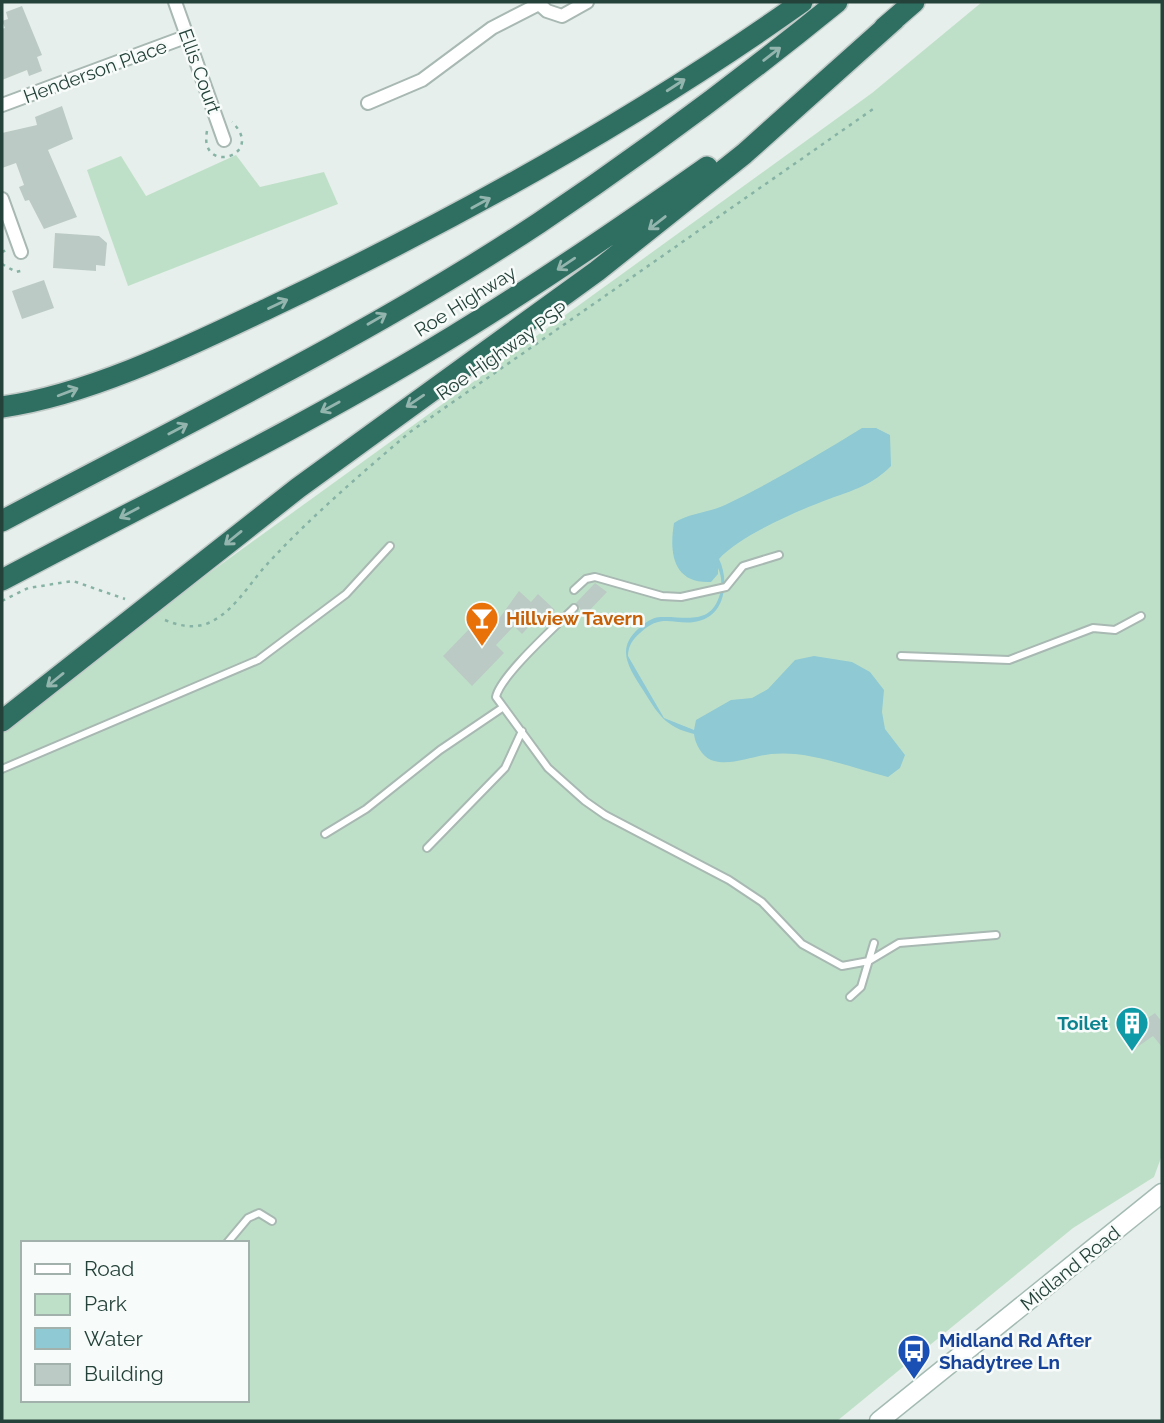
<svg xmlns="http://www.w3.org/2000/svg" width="1164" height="1423" viewBox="0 0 1164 1423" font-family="Raleway,sans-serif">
	<rect width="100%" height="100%" fill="#e6efeb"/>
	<path fill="#bfe0c8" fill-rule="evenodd" d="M982 2H1162V1155L1154 1177 1073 1228 837 1421H2V723L872 93ZM23 1243H247V1400H23Z
		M236 155 260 187 324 172 338 204 128 286 87 170 121 156 146 196Z"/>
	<path fill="#8ec9d4" d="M862 428H876L890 435 891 466C872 485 854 490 829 499 799 510 739 536 719 559 729 579 726 612 702 620 677 629 664 610 640 633 633 639 628 646 628 656L664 718 694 730 696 720 731 700 752 698 768 689 795 660 814 656 852 662 870 672 884 690 882 712 885 729 905 755 900 768 888 777C851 768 810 750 771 754 753 756 729 767 711 760 702 756 695 744 694 734 665 727 658 714 643 690 630 669 615 650 638 629 645 623 652 617 661 617 686 616 711 626 720 594 722 586 722 576 718 568V574L711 582C673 584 669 553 674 523 689 513 708 513 725 505 771 483 818 455 862 428Z"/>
	<path fill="#bbcac4" d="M22 6 42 55 37 57 42 71 29 76 27 70 2 80V29L5 28 2 21 8 19 6 12Z
		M62 106 73 139 48 150 77 217 44 229 29 200 25 201 19 187 24 185 16 163 2 168V133L37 125 35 117Z
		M55 233 99 236 107 243 105 266 96 265V271L53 268Z
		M44 280 54 308 22 319 12 291Z
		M595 583 607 592 585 615 576 603Z
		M519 591 531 602 538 594 555 610 547 618 542 613 522 634 514 626 496 645 504 653 472 686 443 656 474 624 482 632 496 618 498 620Z
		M1155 1013 1162 1022V1047L1153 1036 1133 1050 1123 1035Z"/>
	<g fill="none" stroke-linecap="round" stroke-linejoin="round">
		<defs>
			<path id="lane" d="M574 590 586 579 595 577 662 596 681 597 726 587 743 566 779 555
				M574 608C556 626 500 676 496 697L548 768 585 801 605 815 729 880 762 902 802 944 842 966 869 961 899 943 996 935
				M901 656 1009 660 1093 628 1115 630 1141 616
				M2 769 258 660 346 594 390 546
				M325 834 366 809 440 750 502 708
				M427 848 505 768 522 731
				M850 997 861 987 874 943
				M227 1243 248 1218 259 1213 272 1221"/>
			<path id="street" d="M175 2 224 140
				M537 2 547 11 562 16 587 2
				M368 103 422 80 492 28 539 4
				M2 105 188 36
				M2 199 21 252"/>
			<path id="secondary" d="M879 1421 1162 1193"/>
			<path id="highway" d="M884 28 914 2
				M2 407C89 395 189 346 269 308 455 220 634 121 802 2
				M2 521C182 425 368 336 539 223 642 154 741 80 837 2
				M2 580C147 503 296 431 437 346 530 290 619 229 707 167
				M2 721 298 488 597 271 744 154 895 19"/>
		</defs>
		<use href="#lane" stroke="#a8b8b2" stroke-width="10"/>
		<use href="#street" stroke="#a8b8b2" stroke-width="16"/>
		<use href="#secondary" stroke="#a4bbb3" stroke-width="21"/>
		<use href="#highway" stroke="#c2cac8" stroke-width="24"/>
		<path stroke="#86b3a5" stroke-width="2.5" stroke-dasharray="3.5 5" stroke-linecap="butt" d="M207 131C198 176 267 156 232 122
			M2 252 9 249
			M2 264 16 272 25 270
			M2 601 28 588 73 581 125 599
			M165 620C182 627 199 630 216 619 238 606 253 578 271 560 314 514 362 473 410 432L876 107"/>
		<use href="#lane" stroke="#fff" stroke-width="6"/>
		<use href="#street" stroke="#fff" stroke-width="12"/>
		<use href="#secondary" stroke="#fff" stroke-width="18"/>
		<use href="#highway" stroke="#2f6f62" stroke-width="21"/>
	</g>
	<defs><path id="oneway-shaft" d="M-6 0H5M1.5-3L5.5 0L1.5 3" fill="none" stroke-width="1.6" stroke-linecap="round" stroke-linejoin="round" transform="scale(1.75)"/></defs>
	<g stroke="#93b5ae">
		<use href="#oneway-shaft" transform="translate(772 54) rotate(-38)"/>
		<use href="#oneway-shaft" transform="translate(676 85) rotate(-33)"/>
		<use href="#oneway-shaft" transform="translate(481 203) rotate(-29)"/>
		<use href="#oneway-shaft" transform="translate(657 223) rotate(142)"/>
		<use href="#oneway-shaft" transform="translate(566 264) rotate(146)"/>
		<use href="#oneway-shaft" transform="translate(278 304) rotate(-25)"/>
		<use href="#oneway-shaft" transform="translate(377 319) rotate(-30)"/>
		<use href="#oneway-shaft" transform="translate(68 392) rotate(-21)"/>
		<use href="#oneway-shaft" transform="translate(415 401) rotate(146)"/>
		<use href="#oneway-shaft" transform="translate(330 407) rotate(151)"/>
		<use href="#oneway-shaft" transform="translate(178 429) rotate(-28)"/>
		<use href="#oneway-shaft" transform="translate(129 513) rotate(152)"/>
		<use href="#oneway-shaft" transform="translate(233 538) rotate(141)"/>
		<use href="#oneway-shaft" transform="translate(55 680) rotate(141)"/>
	</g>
	<defs>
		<symbol id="bar-pin" viewBox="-11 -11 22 30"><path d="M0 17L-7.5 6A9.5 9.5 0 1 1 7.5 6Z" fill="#e8710a" stroke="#f7fbf9"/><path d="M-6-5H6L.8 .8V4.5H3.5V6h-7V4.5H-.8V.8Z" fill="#fff"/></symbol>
		<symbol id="building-pin" viewBox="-11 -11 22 30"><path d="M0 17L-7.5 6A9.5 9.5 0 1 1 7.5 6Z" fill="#0f9aa8" stroke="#f7fbf9"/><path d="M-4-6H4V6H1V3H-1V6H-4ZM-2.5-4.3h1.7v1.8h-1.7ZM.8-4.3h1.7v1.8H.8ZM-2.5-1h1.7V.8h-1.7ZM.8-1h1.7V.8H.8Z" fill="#fff"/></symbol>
		<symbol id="bus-pin" viewBox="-11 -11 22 30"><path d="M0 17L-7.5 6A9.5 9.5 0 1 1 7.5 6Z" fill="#1a4fb4" stroke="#f7fbf9"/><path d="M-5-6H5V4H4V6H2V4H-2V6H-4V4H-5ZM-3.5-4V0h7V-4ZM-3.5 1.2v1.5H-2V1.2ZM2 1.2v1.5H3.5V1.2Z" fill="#fff"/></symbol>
	</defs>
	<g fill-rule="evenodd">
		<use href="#bar-pin" x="463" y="599" width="38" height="52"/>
		<use href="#building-pin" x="1113" y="1004" width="38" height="52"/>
		<use href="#bus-pin" x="895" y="1332" width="38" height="52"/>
	</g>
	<g text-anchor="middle" stroke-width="5" stroke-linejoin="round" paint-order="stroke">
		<g font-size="19" fill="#24423a" stroke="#f7fbf9">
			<text transform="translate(95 71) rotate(-20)" y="7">Henderson Place</text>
			<text transform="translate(200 71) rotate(70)" y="7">Ellis Court</text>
			<text transform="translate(465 301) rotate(-32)" y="7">Roe Highway</text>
			<text transform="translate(502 351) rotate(-35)" y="7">Roe Highway PSP</text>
			<text transform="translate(1070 1268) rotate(-39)" y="7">Midland Road</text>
		</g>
		<g font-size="19" font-weight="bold" fill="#c56008" stroke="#f7fbf9" text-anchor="start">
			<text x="506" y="625">Hillview Tavern</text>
		</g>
		<g font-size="19" font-weight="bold" fill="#0d838f" stroke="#f7fbf9" text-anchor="end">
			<text x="1108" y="1030">Toilet</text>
		</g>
		<g font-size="19" font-weight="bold" fill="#164399" stroke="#f7fbf9" text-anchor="start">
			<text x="939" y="1347">Midland Rd After<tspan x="939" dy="22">Shadytree Ln</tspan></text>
		</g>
	</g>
	<rect width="1164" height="1423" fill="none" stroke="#24423a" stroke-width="7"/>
	<rect x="21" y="1241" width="228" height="161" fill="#f7fbf9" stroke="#a3b1ad" stroke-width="2"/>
	<rect x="35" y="1264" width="35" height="10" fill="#ffffff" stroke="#a3b1ad" stroke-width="2"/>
	<text x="84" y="1276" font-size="21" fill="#24423a">Road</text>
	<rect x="35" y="1294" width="35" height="21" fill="#bfe0c8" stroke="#a3b1ad" stroke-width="2"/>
	<text x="84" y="1311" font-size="21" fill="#24423a">Park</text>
	<rect x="35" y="1328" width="35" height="21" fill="#8ec9d4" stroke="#a3b1ad" stroke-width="2"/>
	<text x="84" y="1346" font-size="21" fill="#24423a">Water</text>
	<rect x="35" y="1364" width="35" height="21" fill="#bbcac4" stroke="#a3b1ad" stroke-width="2"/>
	<text x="84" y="1381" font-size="21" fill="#24423a">Building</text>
</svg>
